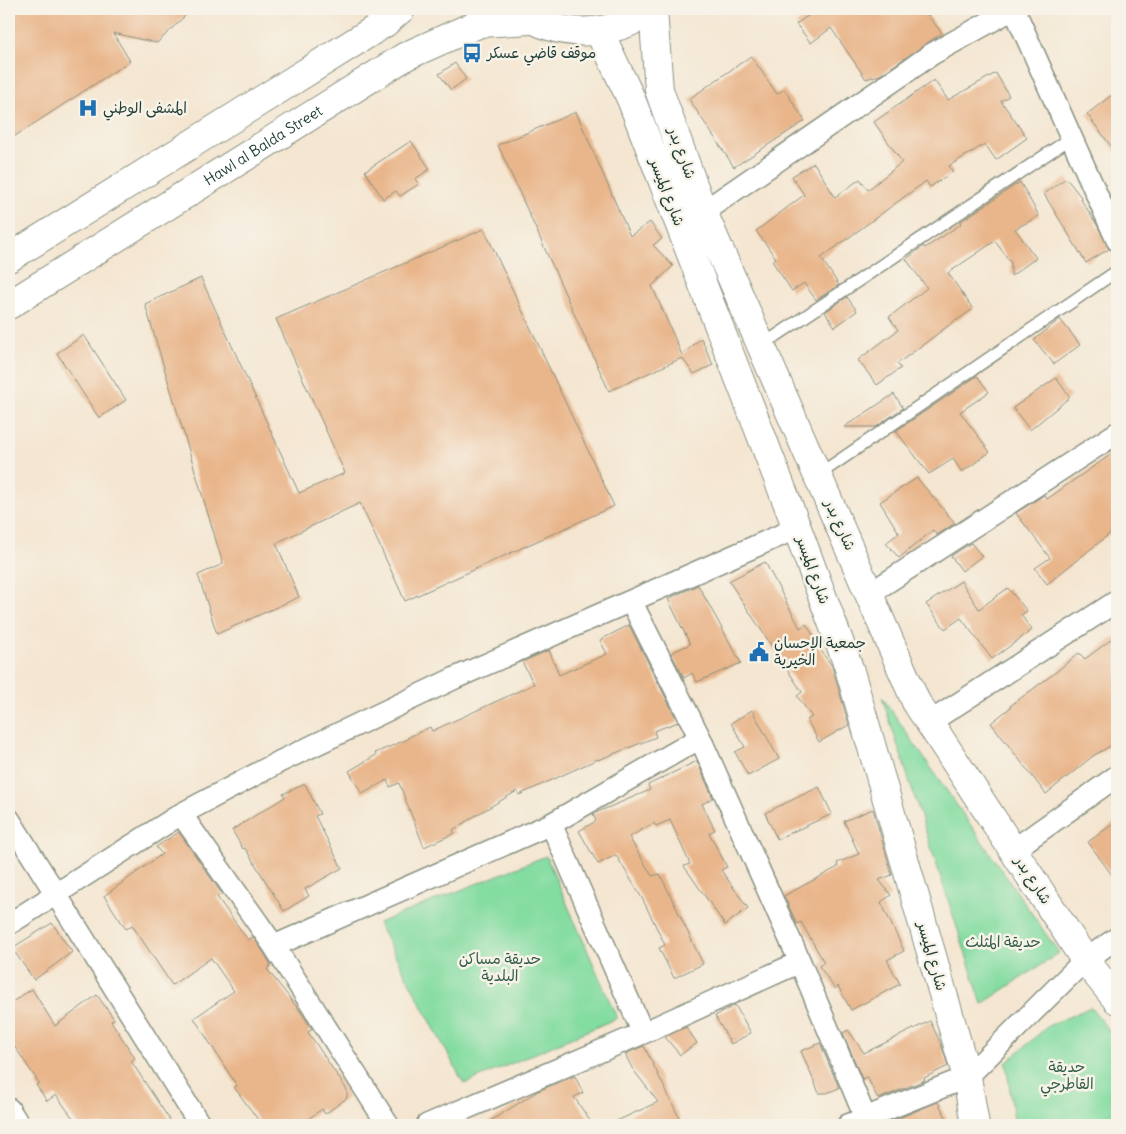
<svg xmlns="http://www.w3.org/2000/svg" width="1126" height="1134" viewBox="0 0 1126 1134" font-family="Delius,'Playpen Sans Arabic',sans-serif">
	<rect width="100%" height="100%" fill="#f7f3e8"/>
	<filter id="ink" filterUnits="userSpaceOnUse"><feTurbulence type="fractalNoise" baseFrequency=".02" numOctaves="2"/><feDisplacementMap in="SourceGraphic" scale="10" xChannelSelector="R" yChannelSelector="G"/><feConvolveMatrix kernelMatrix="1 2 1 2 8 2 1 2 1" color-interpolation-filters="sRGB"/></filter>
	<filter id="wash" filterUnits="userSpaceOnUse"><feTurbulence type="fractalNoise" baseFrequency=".0096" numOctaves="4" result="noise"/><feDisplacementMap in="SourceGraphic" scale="20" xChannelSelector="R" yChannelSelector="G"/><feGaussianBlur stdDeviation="1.12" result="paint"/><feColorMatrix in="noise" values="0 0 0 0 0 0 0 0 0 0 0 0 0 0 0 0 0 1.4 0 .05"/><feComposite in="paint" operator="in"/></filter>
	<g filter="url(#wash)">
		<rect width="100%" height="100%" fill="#f4e6d1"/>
		<path fill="#83dca0" stroke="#518c6a" d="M882 697 1059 953 982 1004Z
			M546 856 617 1018 464 1084 378 923Z
			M1091 1007 1117 1042V1125H1015L1006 1063 1048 1026Z"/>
		<g id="blocks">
			<path fill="#e9b68b" d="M9 9H192L157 43 113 33 130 61 9 140Z
				M818 9H923L942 33 880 75 866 79 831 28 811 43 796 24Z
				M751 56 777 94 784 89 805 121 734 167 689 99Z
				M455 63 466 79 451 90 439 74Z
				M996 73 1009 96 1001 101 1027 138 996 160 985 144 949 166 953 172 930 187 926 181 821 258 839 285 816 300 804 283 792 291 772 261 776 258 756 231 804 195 792 176 814 163 835 197 860 179 868 190 902 162 874 122 934 80 948 100Z
				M1117 91V154L1087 114Z
				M576 112 630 236 650 222 662 239 653 245 673 266 652 286 682 355 701 338 713 365 694 374 682 358 609 391 498 145Z
				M411 141 430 169 415 179 419 184 400 196 396 191 383 199 365 171Z
				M1066 178 1081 197 1080 198 1097 225 1109 249 1086 263 1044 194Z
				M1020 182 1039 216 1015 229 1036 258 1011 276V263L995 241 948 273 973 309 956 321V320L897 364 901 368 877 385 858 360 898 330 889 317 927 288 906 259 924 246 925 248 961 224 960 222Z
				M484 229 614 506 405 601 360 503 276 543 299 597 217 634 198 575 223 564 145 304 201 278 299 493 345 473 276 319Z
				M847 297 857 311 835 327 825 312Z
				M1060 319 1080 345 1054 364 1034 340Z
				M84 335 126 400 99 418 57 353Z
				M977 376 989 392 960 412 990 452 962 472 953 459 929 474 896 431Z
				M1056 378 1070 397 1030 430 1013 408Z
				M894 394 903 408 876 427H844Z
				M1117 450V528L1047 584 1035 568 1050 558 1016 513 1044 495 1047 499Z
				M917 478 955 523 937 535 933 530 899 558 886 543 899 533 880 502Z
				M971 543 982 556 962 571 951 556Z
				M765 562 800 628 806 624 821 647 819 648 832 666 834 673 849 725 819 742 807 720 812 717 797 696 802 692 729 581Z
				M961 581 979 609 1008 588 1027 611 1021 615 1032 630 992 659 961 618 945 629 926 604Z
				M698 585 741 663 697 682 692 673 684 678 671 653 690 644 668 599Z
				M629 625 678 722 654 731 656 737 598 760V759L519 795 517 791 478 814 453 830 455 833 424 847 399 783 390 787 387 780 362 794 349 771 376 755 375 753 408 739 407 738 430 727 432 731 534 684 522 662 549 650 559 675 607 654 600 640Z
				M1117 635V742L1093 756 1046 794 991 723 1011 707 1010 706 1056 672 1079 653 1085 659Z
				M752 710 779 759 748 776 735 752 745 747 731 723Z
				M697 761 713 798 702 804 715 830 709 833 727 867 721 870 748 908 725 925 684 866 690 864 670 820 656 826 654 823 629 837 652 876 660 874 703 964 674 978 659 948 665 945 643 900 616 855 598 864 579 831 596 821 593 814 650 790 648 785Z
				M305 784 320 814 315 816 342 868 305 889 309 896 284 911 245 848 243 849 232 830 285 797 283 794Z
				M819 787 832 814 777 839 765 813Z
				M873 809 892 875 879 880 891 895 881 902 904 951 887 960 900 984 851 1010 838 986 835 989 819 966 824 962 801 922 797 924 784 896 838 867 837 863 859 854 844 821Z
				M1117 821V882L1088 842Z
				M179 832 222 894 217 897 248 940 253 937 264 953 271 965 267 969 300 1011 312 1029 308 1032 347 1090V1098L325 1114 322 1109 300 1125H262L234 1087 237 1086 194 1018 234 991 211 958 172 985 132 925 126 929 104 896 162 854 156 847Z
				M52 923 72 952 34 980 12 948Z
				M32 989 55 1026 97 995 114 1019 111 1021 135 1058 131 1061 173 1125H78L56 1095 47 1101 36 1085 39 1083 9 1038V1004Z
				M735 1005 751 1033 731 1044 715 1016Z
				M930 1021 941 1044 948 1066 924 1078 925 1080 878 1099 867 1077 862 1079 843 1033 848 1030 864 1053Z
				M686 1027 697 1043 680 1055 665 1037Z
				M820 1043 839 1088 827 1093H819L801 1051Z
				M644 1046 669 1097 683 1125H608L658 1102 632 1068 625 1054Z
				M575 1076 583 1093 574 1097 593 1125H484L538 1091Z
				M938 1102 950 1125H891L889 1122Z"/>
		</g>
	</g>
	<g filter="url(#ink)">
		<use href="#blocks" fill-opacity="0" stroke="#8a9282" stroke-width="1"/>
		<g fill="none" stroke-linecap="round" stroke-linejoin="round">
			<defs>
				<path id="lane" d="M761 346 1071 138
					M818 475 1117 271"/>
				<path id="street" d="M1014 9 1117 240
					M703 212 932 54 1013 9
					M869 594 1117 433
					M631 601 700 738 800 962 865 1117
					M930 722 1117 601
					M181 814 274 946 388 1125
					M9 819 200 1125
					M551 824 643 1033
					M1013 850 1117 776
					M9 924 181 814 281 761 455 678 797 528
					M274 946 551 824 700 738
					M9 1109 19 1125
					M427 1125 643 1033 800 962
					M848 1125 967 1077 1085 960 1117 938"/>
				<path id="secondary" d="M653 10 659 90 703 212 916 702 1085 960 1117 1000
					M599 31 631 99 797 528 849 668 967 1077 975 1125"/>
				<g id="primary">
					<path d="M516 9C559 40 610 38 654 9"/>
					<path d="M9 258 385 23 401 9"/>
					<path id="s1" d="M9 305 406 56 480 23 531 20"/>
				</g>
			</defs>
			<use href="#lane" stroke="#8a9282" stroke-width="14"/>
			<use href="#street" stroke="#8a9282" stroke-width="24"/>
			<use href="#secondary" stroke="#8a9282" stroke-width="30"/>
			<use href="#primary" stroke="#8a9282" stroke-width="30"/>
			<use href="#lane" stroke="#fff" stroke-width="11"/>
			<use href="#street" stroke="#fff" stroke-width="21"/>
			<use href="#secondary" stroke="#fff" stroke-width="28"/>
			<use href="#primary" stroke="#fff" stroke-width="28"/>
		</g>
	</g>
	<defs>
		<symbol id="bus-bare" viewBox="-9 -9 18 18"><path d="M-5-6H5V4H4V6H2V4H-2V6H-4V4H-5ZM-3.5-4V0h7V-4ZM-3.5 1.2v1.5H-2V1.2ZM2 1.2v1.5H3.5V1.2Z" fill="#1f6fb2" stroke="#f7f3e8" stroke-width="2.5" paint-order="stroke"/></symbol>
		<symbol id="hospital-bare" viewBox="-9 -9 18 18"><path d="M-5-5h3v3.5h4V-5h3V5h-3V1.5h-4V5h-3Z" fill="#1f6fb2" stroke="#f7f3e8" stroke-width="2.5" paint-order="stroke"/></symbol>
		<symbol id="civic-bare" viewBox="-9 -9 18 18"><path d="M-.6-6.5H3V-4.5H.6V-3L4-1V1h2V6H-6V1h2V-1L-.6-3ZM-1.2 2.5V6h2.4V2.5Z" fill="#1f6fb2" stroke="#f7f3e8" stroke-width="2.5" paint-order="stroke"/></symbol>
	</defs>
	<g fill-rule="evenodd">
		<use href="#bus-bare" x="458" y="39" width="28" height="28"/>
		<use href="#hospital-bare" x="74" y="94" width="28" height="28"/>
		<use href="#civic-bare" x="745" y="638" width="28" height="28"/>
	</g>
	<g text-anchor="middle" stroke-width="5" stroke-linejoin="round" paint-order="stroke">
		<g font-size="15" fill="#1f3d34" stroke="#f7f3e8" text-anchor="start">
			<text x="487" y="58">موقف قاضي عسكر</text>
			<text x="103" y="113">المشفى الوطني</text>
			<text x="774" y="648">جمعية الإحسان<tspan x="774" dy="17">الخيرية</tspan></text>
		</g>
		<g font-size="15" fill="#1f3d34" stroke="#f7f3e8">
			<text dy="5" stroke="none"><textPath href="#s1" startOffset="300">Hawl al Balda Street</textPath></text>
			<text transform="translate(682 153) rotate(70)" y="5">شارع بدر</text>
			<text transform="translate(667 192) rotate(69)" y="5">شارع الميسر</text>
			<text transform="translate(840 525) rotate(66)" y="5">شارع بدر</text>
			<text transform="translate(813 570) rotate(70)" y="5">شارع الميسر</text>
			<text transform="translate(1033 880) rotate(57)" y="5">شارع بدر</text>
			<text transform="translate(932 956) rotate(74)" y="5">شارع الميسر</text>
		</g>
		<g font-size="15" fill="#335d4a" stroke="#f7f3e8">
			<text x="1003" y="947">حديقة المثلث</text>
			<text x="500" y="964">حديقة مساكن<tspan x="500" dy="17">البلدية</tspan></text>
			<text x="1067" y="1072">حديقة<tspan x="1067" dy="17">القاطرجي</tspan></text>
		</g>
	</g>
	<rect width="1126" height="1134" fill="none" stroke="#f7f3e8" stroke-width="30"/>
</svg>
